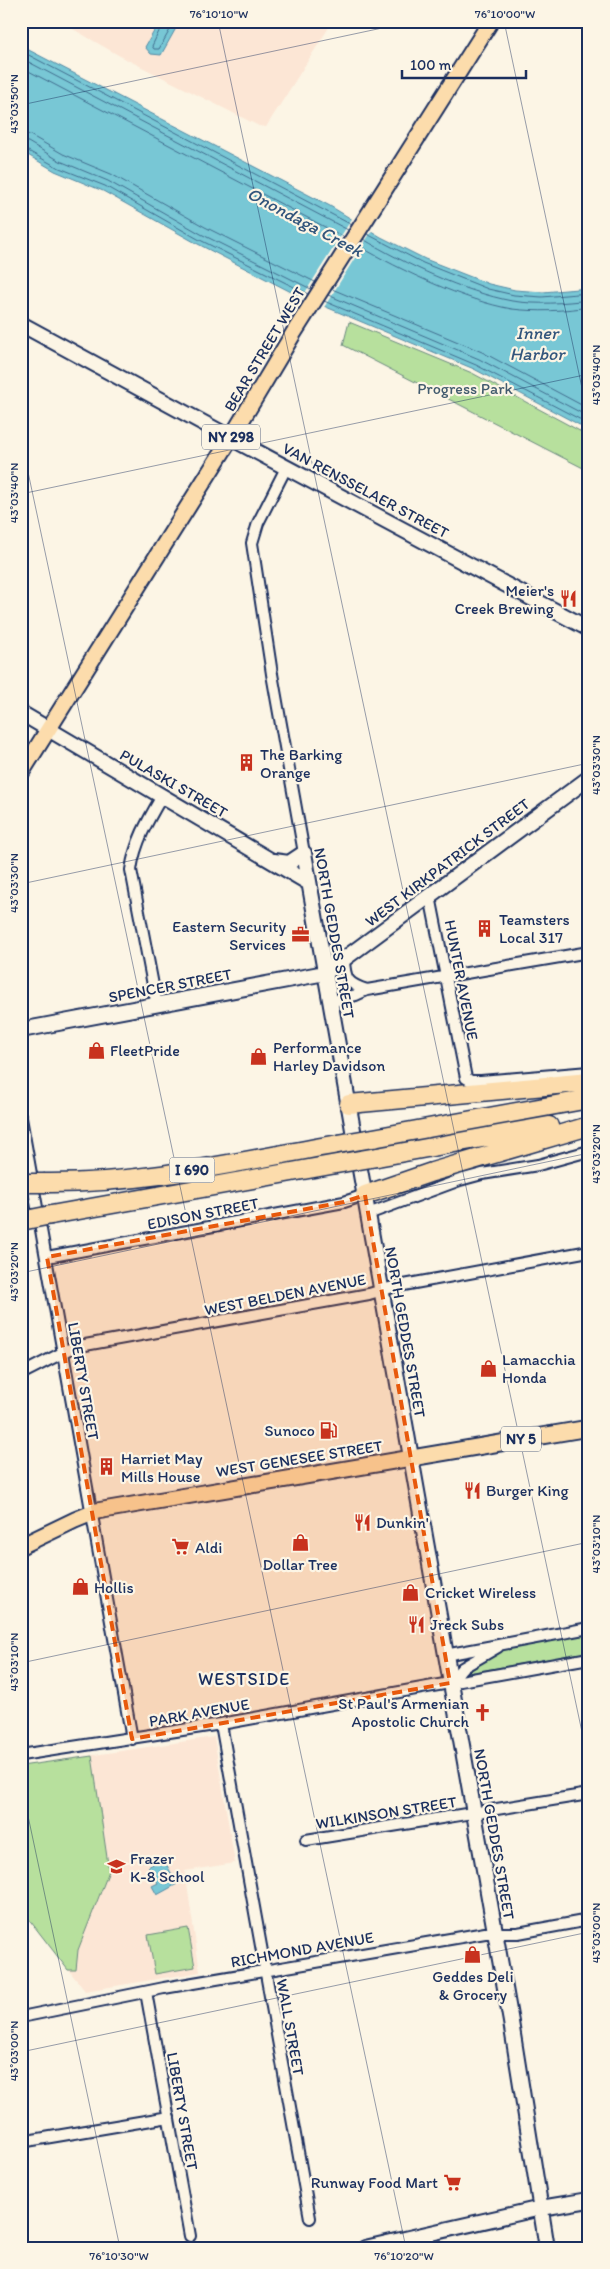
<svg xmlns="http://www.w3.org/2000/svg" width="610" height="2269" viewBox="0 0 610 2269" font-family="Itim,sans-serif">
	<rect width="100%" height="100%" fill="#fcf5e5"/>
	<filter id="ink" filterUnits="userSpaceOnUse"><feTurbulence type="fractalNoise" baseFrequency=".02" numOctaves="2"/><feDisplacementMap in="SourceGraphic" scale="10" xChannelSelector="R" yChannelSelector="G"/><feConvolveMatrix kernelMatrix="1 2 1 2 8 2 1 2 1" color-interpolation-filters="sRGB"/></filter>
	<g filter="url(#ink)">
		<path fill="#fce6d5" d="M59 21H333L266 127 259 126 120 56Z
			M214 1737 235 1863 185 1871 200 1972 85 1991 21 1909V1766Z"/>
		<path fill="#b7e09d" stroke="#69887e" d="M349 322 472 373 589 436V471L343 345Z
			M589 1633V1652L462 1674 507 1648Z
			M92 1756 109 1871 78 1950 76 1970H68L21 1909V1766Z
			M188 1928 195 1967 155 1974 148 1935Z"/>
		<path fill="#78c7d5" stroke="#538aa5" d="M160 21H180L161 55 151 54 145 47Z
			M21 46 330 206 381 237 425 259 489 284 515 290 543 292 589 288V430L474 369 295 294 196 243 103 191 55 171 21 151Z
			M163 1858 177 1884 157 1895 152 1886 158 1883 148 1867Z"/>
		<path fill="#fcf5e5" d="M353 217 373 229 323 309 301 299Z"/>
		<g fill="none" stroke-linecap="round" stroke-linejoin="round">
			<path stroke="#406c8e" stroke-width="1" d="M164 21 152 46 154 49H159L175 21
				M21 51 352 225
				M21 58 348 230
				M21 67 344 237
				M21 133 30 135 63 154 111 174 205 227 315 282
				M21 141 28 142 60 161 108 181 201 234 311 289
				M21 147 57 167 105 186 198 239 308 294
				M367 234 423 263 488 289 514 295 542 297 589 293
				M363 239C405 264 464 292 512 301 537 305 564 303 589 300
				M359 246C400 270 465 301 512 309 537 312 564 311 589 307
				M332 289 482 352 589 409
				M328 295 479 359 589 417
				M324 301 476 365 589 424"/>
			<defs>
				<path id="street" d="M286 468 258 523 252 543 272 674 304 853
					M430 896 466 1078 471 1081H481L589 1072
					M344 960C345 980 348 984 367 990
					M330 1002 356 995 367 990 589 952
					M157 1006 131 870C135 842 148 820 162 796
					M21 1118 132 1739
					M368 1214 460 1180 482 1174 538 1165 589 1151
					M47 1257 344 1202 365 1195
					M21 1374 74 1347 369 1294 393 1287 589 1251
					M445 1655 589 1628
					M450 1683 462 1668 498 1647
					M221 1724 310 2218
					M21 1755 221 1724 589 1658
					M306 1840 589 1794
					M146 1992 190 2236
					M21 2017 164 1988 485 1933H518L589 1920
					M21 2142 169 2117"/>
				<path id="secondary" d="M21 324 231 438 589 629
					M21 713 309 883
					M274 861 289 863 304 853 511 2022 547 2248
					M21 1030 325 973 589 778
					M365 2248 541 2208 589 2200"/>
				<path id="primary" d="M21 773 231 438 293 334 491 21
					M21 1546 75 1520 97 1511 589 1428"/>
				<path id="highway" d="M349 1104 589 1082
					M373 1138 589 1099
					M377 1157 549 1126
					M45 1183C144 1184 241 1161 338 1144
					M365 1195 432 1172 589 1126
					M51 1215 342 1163"/>
			</defs>
			<use href="#street" stroke="#1b2f5e" stroke-width="14"/>
			<use href="#secondary" stroke="#1b2f5e" stroke-width="18"/>
			<use href="#primary" stroke="#1b2f5e" stroke-width="19"/>
			<use href="#highway" stroke="#1b2f5e" stroke-width="21"/>
			<use href="#street" stroke="#fcf5e5" stroke-width="10"/>
			<use href="#secondary" stroke="#fcf5e5" stroke-width="14"/>
			<use href="#primary" stroke="#fcdcac" stroke-width="15"/>
			<use href="#highway" stroke="#fcdcac" stroke-width="18"/>
			<path stroke="#1b2f5e" stroke-width="2.5" stroke-dasharray="8 4" stroke-linecap="butt" d="M21 2241 35 2248"/>
			<defs>
				<path id="highway-bridge" d="M338 1144 373 1138
					M342 1163 377 1157
					M21 1183H45
					M26 1220 51 1215"/>
			</defs>
			<use href="#highway-bridge" stroke="#1b2f5e" stroke-width="21" stroke-linecap="butt"/>
			<use href="#highway-bridge" stroke="#fcdcac" stroke-width="18"/>
		</g>
	</g>
	<path fill="#e8590c" fill-opacity="0.2" stroke="#e8590c" stroke-width="4" stroke-dasharray="10 6" stroke-linejoin="round" d="M365 1195 450 1683 132 1739 47 1257 344 1202Z"/>
	<path fill="none" stroke="#1b2f5e" stroke-width="1" stroke-opacity="0.45" d="M218 21 589 1765M504 21 589 421M21 105 415 21M21 439 406 2248M21 494 589 374M21 884 589 763M21 1273 589 1153M21 1663 589 1542M21 1783 120 2248M21 2052 589 1932"/>
	<defs>
		<symbol id="restaurant-bare" viewBox="-9 -9 18 18"><path d="M-5-6h1v4h1v-4h1v4h1v-4h1v5L-1.5 .5V6h-2V.5L-5-1ZM5-6V6H3V1.5H1.5Q1.5-4 5-6Z" fill="#c8321e" stroke="#fcf5e5" stroke-width="2.5" paint-order="stroke"/></symbol>
		<symbol id="building-bare" viewBox="-9 -9 18 18"><path d="M-4-6H4V6H1V3H-1V6H-4ZM-2.5-4.3h1.7v1.8h-1.7ZM.8-4.3h1.7v1.8H.8ZM-2.5-1h1.7V.8h-1.7ZM.8-1h1.7V.8H.8Z" fill="#c8321e" stroke="#fcf5e5" stroke-width="2.5" paint-order="stroke"/></symbol>
		<symbol id="office-bare" viewBox="-9 -9 18 18"><path d="M-6-3h4V-5.5h4V-3h4V5H-6ZM-1-4.5V-3h2v-1.5ZM-6 0V1H6V0Z" fill="#c8321e" stroke="#fcf5e5" stroke-width="2.5" paint-order="stroke"/></symbol>
		<symbol id="shop-bare" viewBox="-9 -9 18 18"><path d="M-5-2.5h2.3a2.7 3.5 0 0 1 5.4 0H5L5.5 6h-11ZM-1.5-2.5h3a1.5 2.3 0 0 0-3 0Z" fill="#c8321e" stroke="#fcf5e5" stroke-width="2.5" paint-order="stroke"/></symbol>
		<symbol id="fuel-bare" viewBox="-9 -9 18 18"><path d="M-5.5-6h7V0h2V4h1.3V-2.5L3-4.5l.8-.8L6-3V5H2.5V1h-1V6h-7ZM-4.2-4.7v3.2H.2V-4.7Z" fill="#c8321e" stroke="#fcf5e5" stroke-width="2.5" paint-order="stroke"/></symbol>
		<symbol id="supermarket-bare" viewBox="-9 -9 18 18"><path d="M-6-5.5h2.5l.6 2H6L4.5 2H-2.5L-4.4-4H-6ZM-1.5 3.2a1.3 1.3 0 1 0 .1 0ZM3 3.2a1.3 1.3 0 1 0 .1 0Z" fill="#c8321e" stroke="#fcf5e5" stroke-width="2.5" paint-order="stroke"/></symbol>
		<symbol id="church-bare" viewBox="-9 -9 18 18"><path d="M-1.2-6h2.4v3.5h3.3v2.4h-3.3V6h-2.4V-.1h-3.3v-2.4h3.3Z" fill="#c8321e" stroke="#fcf5e5" stroke-width="2.5" paint-order="stroke"/></symbol>
		<symbol id="school-bare" viewBox="-9 -9 18 18"><path d="M0-5L7-2L0 1L-7-2ZM-4 1L0 2.5L4 1V4Q0 6-4 4Z" fill="#c8321e" stroke="#fcf5e5" stroke-width="2.5" paint-order="stroke"/></symbol>
	</defs>
	<g fill-rule="evenodd">
		<use href="#restaurant-bare" x="556" y="586" width="25" height="25"/>
		<use href="#building-bare" x="234" y="750" width="25" height="25"/>
		<use href="#building-bare" x="472" y="916" width="25" height="25"/>
		<use href="#office-bare" x="288" y="922" width="25" height="25"/>
		<use href="#shop-bare" x="84" y="1038" width="25" height="25"/>
		<use href="#shop-bare" x="246" y="1044" width="25" height="25"/>
		<use href="#shop-bare" x="476" y="1356" width="25" height="25"/>
		<use href="#fuel-bare" x="316" y="1418" width="25" height="25"/>
		<use href="#building-bare" x="94" y="1454" width="25" height="25"/>
		<use href="#restaurant-bare" x="460" y="1478" width="25" height="25"/>
		<use href="#restaurant-bare" x="350" y="1510" width="25" height="25"/>
		<use href="#shop-bare" x="288" y="1530" width="25" height="25"/>
		<use href="#supermarket-bare" x="168" y="1534" width="25" height="25"/>
		<use href="#shop-bare" x="68" y="1574" width="25" height="25"/>
		<use href="#shop-bare" x="398" y="1580" width="25" height="25"/>
		<use href="#restaurant-bare" x="404" y="1612" width="25" height="25"/>
		<use href="#church-bare" x="470" y="1700" width="25" height="25"/>
		<use href="#school-bare" x="104" y="1854" width="25" height="25"/>
		<use href="#shop-bare" x="460" y="1942" width="25" height="25"/>
		<use href="#supermarket-bare" x="440" y="2170" width="25" height="25"/>
	</g>
	<g text-anchor="middle" stroke-width="4.5" stroke-linejoin="round" paint-order="stroke">
		<g fill="#fcf5e5" stroke="#5e6a86" stroke-width="1">
			<rect x="202" y="424.5" width="58" height="25" rx="4"/>
			<rect x="169.5" y="1157.5" width="45" height="25" rx="4"/>
			<rect x="501" y="1426.5" width="40" height="25" rx="4"/>
		</g>
		<g font-size="15" font-weight="bold" fill="#1b2f5e">
			<text x="231" y="442">NY 298</text>
			<text x="192" y="1175">I 690</text>
			<text x="521" y="1444">NY 5</text>
		</g>
		<g font-size="16" fill="#1b2f5e" stroke="#fcf5e5">
			<text transform="translate(264 349) rotate(-59)" y="6">BEAR STREET WEST</text>
			<text transform="translate(366 490) rotate(28)" y="6">VAN RENSSELAER STREET</text>
			<text transform="translate(174 783) rotate(30)" y="6">PULASKI STREET</text>
			<text transform="translate(447 862) rotate(-37)" y="6">WEST KIRKPATRICK STREET</text>
			<text transform="translate(335 933) rotate(80)" y="6">NORTH GEDDES STREET</text>
			<text transform="translate(462 980) rotate(79)" y="6">HUNTER AVENUE</text>
			<text transform="translate(170 985) rotate(-11)" y="6">SPENCER STREET</text>
			<text transform="translate(203 1213) rotate(-11)" y="6">EDISON STREET</text>
			<text transform="translate(285 1294) rotate(-11)" y="6">WEST BELDEN AVENUE</text>
			<text transform="translate(406 1332) rotate(80)" y="6">NORTH GEDDES STREET</text>
			<text transform="translate(84 1381) rotate(80)" y="6">LIBERTY STREET</text>
			<text transform="translate(299 1458) rotate(-9)" y="6">WEST GENESEE STREET</text>
			<text transform="translate(199 1712) rotate(-10)" y="6">PARK AVENUE</text>
			<text transform="translate(386 1812) rotate(-9)" y="6">WILKINSON STREET</text>
			<text transform="translate(495 1834) rotate(80)" y="6">NORTH GEDDES STREET</text>
			<text transform="translate(302 1949) rotate(-10)" y="6">RICHMOND AVENUE</text>
			<text transform="translate(291 2027) rotate(80)" y="6">WALL STREET</text>
			<text transform="translate(183 2111) rotate(80)" y="6">LIBERTY STREET</text>
		</g>
		<g font-size="16" fill="#425b6e" stroke="#fcf5e5">
			<text x="465" y="394">Progress Park</text>
		</g>
		<g font-size="16" fill="#1b2f5e" stroke="#fcf5e5" text-anchor="start">
			<text x="554" y="596" text-anchor="end">Meier's<tspan x="554" dy="18">Creek Brewing</tspan></text>
			<text x="260" y="760">The Barking<tspan x="260" dy="18">Orange</tspan></text>
			<text x="499" y="925">Teamsters<tspan x="499" dy="18">Local 317</tspan></text>
			<text x="286" y="932" text-anchor="end">Eastern Security<tspan x="286" dy="18">Services</tspan></text>
			<text x="273" y="1053">Performance<tspan x="273" dy="18">Harley Davidson</tspan></text>
			<text x="110" y="1056">FleetPride</text>
			<text x="502" y="1365">Lamacchia<tspan x="502" dy="18">Honda</tspan></text>
			<text x="315" y="1436" text-anchor="end">Sunoco</text>
			<text x="121" y="1464">Harriet May<tspan x="121" dy="18">Mills House</tspan></text>
			<text x="486" y="1496">Burger King</text>
			<text x="376" y="1528">Dunkin'</text>
			<text x="195" y="1553">Aldi</text>
			<text x="300" y="1570" text-anchor="middle">Dollar Tree</text>
			<text x="94" y="1593">Hollis</text>
			<text x="425" y="1598">Cricket Wireless</text>
			<text x="430" y="1630">Jreck Subs</text>
			<text x="469" y="1709" text-anchor="end">St Paul's Armenian<tspan x="469" dy="18">Apostolic Church</tspan></text>
			<text x="130" y="1864">Frazer<tspan x="130" dy="18">K-8 School</tspan></text>
			<text x="473" y="1982" text-anchor="middle">Geddes Deli<tspan x="473" dy="18">&amp; Grocery</tspan></text>
			<text x="438" y="2188" text-anchor="end">Runway Food Mart</text>
		</g>
		<g font-size="18" font-style="italic" fill="#32557c" stroke="#fcf5e5">
			<text transform="translate(305 222) rotate(28)" y="6">Onondaga Creek</text>
			<text x="537" y="339">Inner<tspan x="537" dy="21">Harbor</tspan></text>
		</g>
		<g font-size="18" letter-spacing="1" fill="#1b2f5e" stroke="#fcf5e5">
			<text x="244" y="1685">WESTSIDE</text>
		</g>
	</g>
	<rect width="610" height="2269" fill="none" stroke="#fcf5e5" stroke-width="55"/>
	<path d="M402 70v8h124v-8" fill="none" stroke="#1b2f5e" stroke-width="2.5"/>
	<text x="410" y="70" font-size="15" fill="#1b2f5e" stroke="#fcf5e5" stroke-width="4" paint-order="stroke">100 m</text>
	<rect x="28" y="28" width="554" height="2214" fill="none" stroke="#1b2f5e" stroke-width="2"/>
	<g font-size="12" text-anchor="middle" fill="#1b2f5e">
		<text x="219" y="18">76°10'10"W</text>
		<text x="505" y="18">76°10'00"W</text>
		<text transform="translate(14 104) rotate(-90)" y="4">43°03'50"N</text>
		<text transform="translate(596 375) rotate(-90)" y="4">43°03'40"N</text>
		<text transform="translate(14 493) rotate(-90)" y="4">43°03'40"N</text>
		<text transform="translate(596 765) rotate(-90)" y="4">43°03'30"N</text>
		<text transform="translate(14 883) rotate(-90)" y="4">43°03'30"N</text>
		<text transform="translate(596 1154) rotate(-90)" y="4">43°03'20"N</text>
		<text transform="translate(14 1272) rotate(-90)" y="4">43°03'20"N</text>
		<text transform="translate(596 1544) rotate(-90)" y="4">43°03'10"N</text>
		<text transform="translate(14 1662) rotate(-90)" y="4">43°03'10"N</text>
		<text transform="translate(596 1933) rotate(-90)" y="4">43°03'00"N</text>
		<text transform="translate(14 2051) rotate(-90)" y="4">43°03'00"N</text>
		<text x="119" y="2260">76°10'30"W</text>
		<text x="404" y="2260">76°10'20"W</text>
	</g>
</svg>
